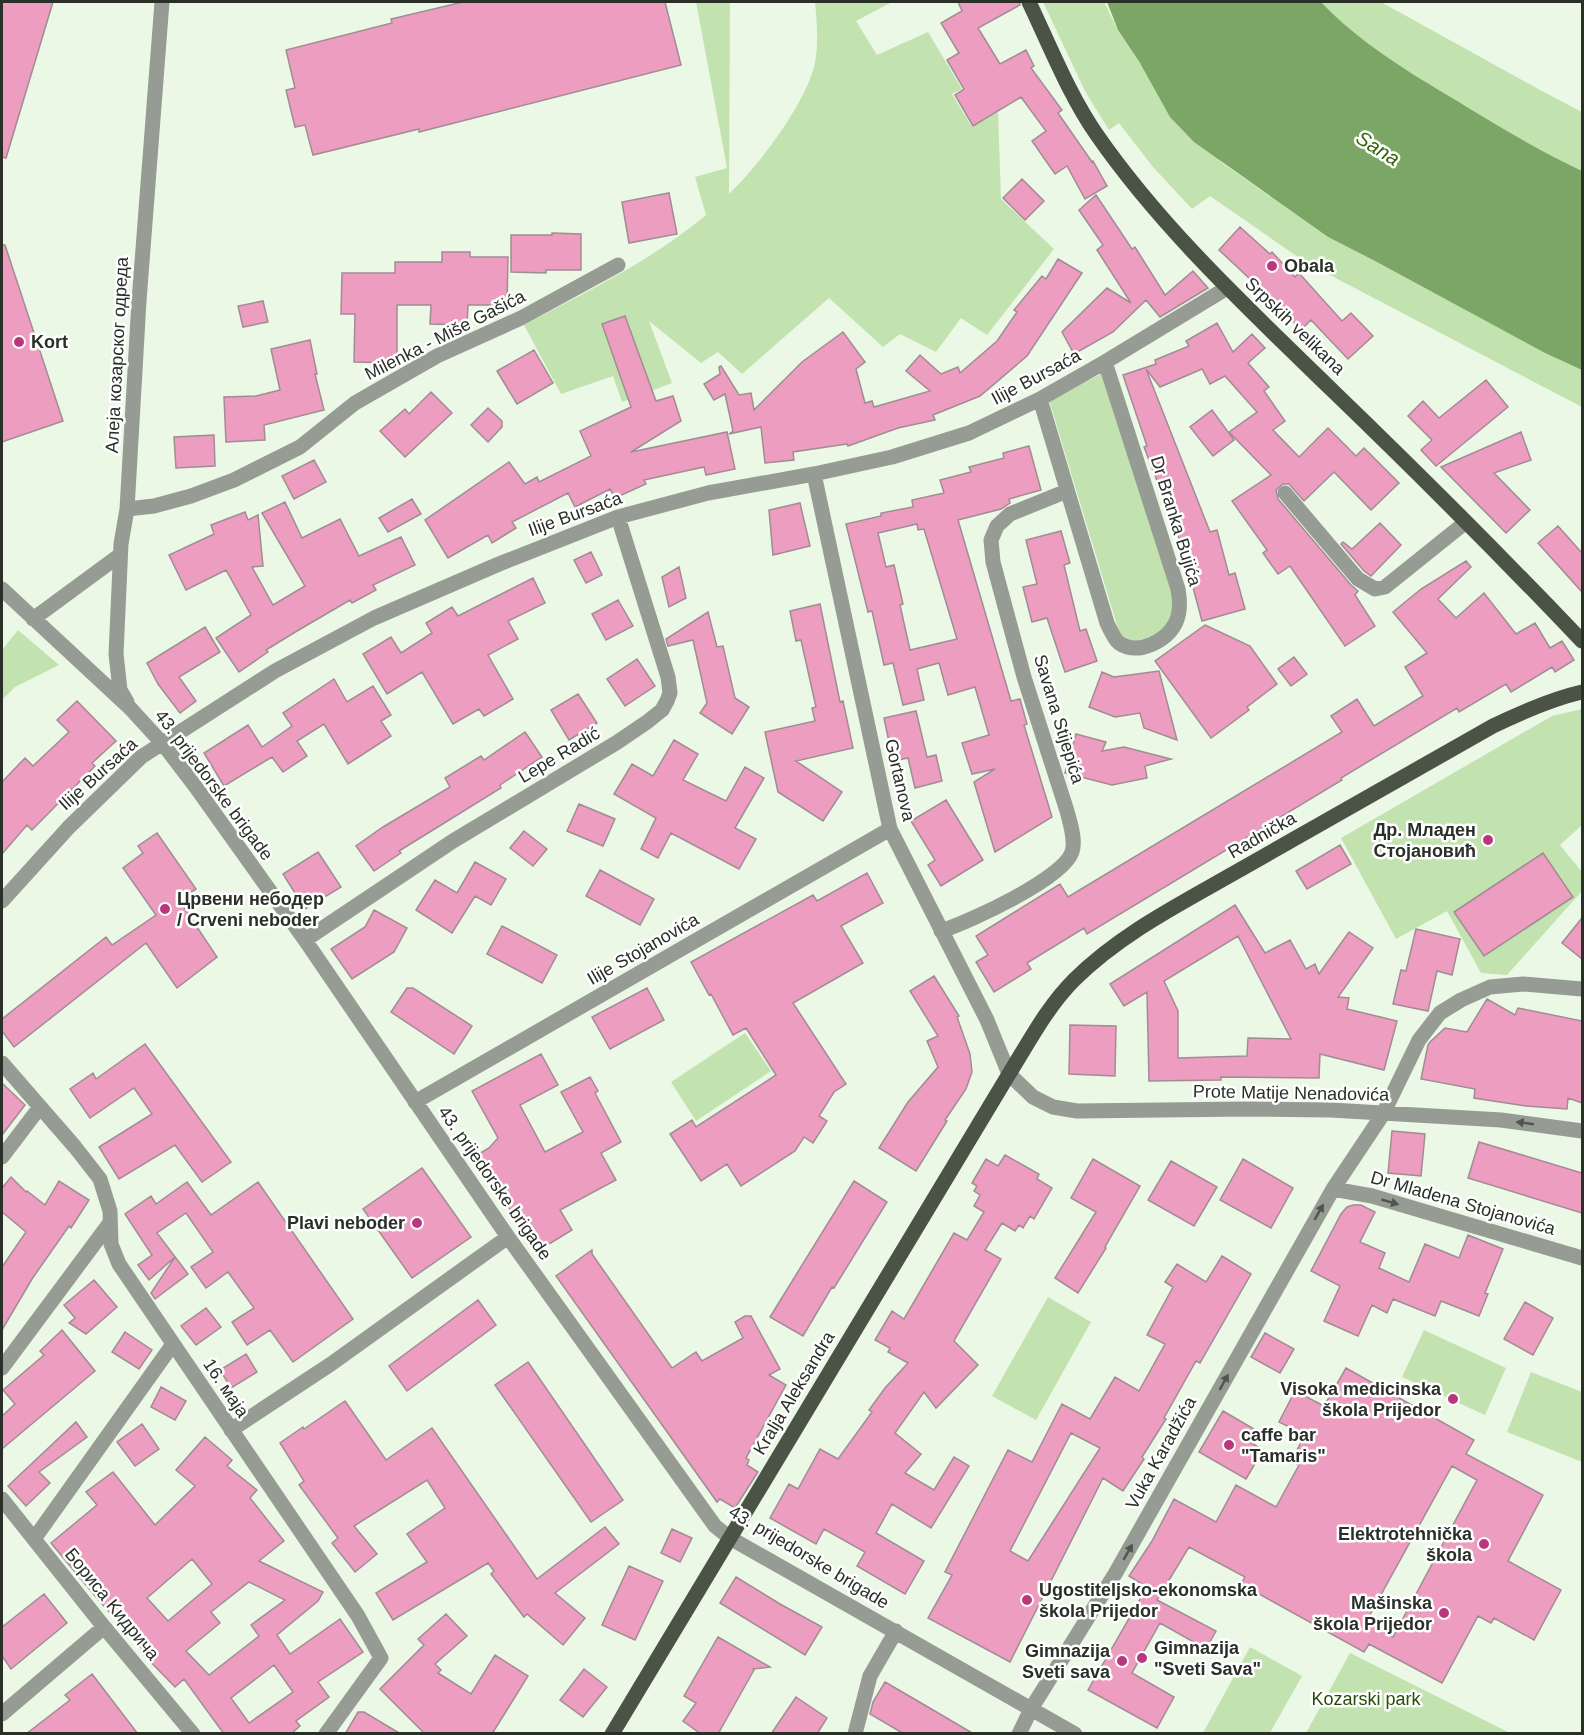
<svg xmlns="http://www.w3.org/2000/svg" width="1584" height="1735" viewBox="0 0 1584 1735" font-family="Arial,sans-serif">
	<rect width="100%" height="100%" fill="#ebf8e5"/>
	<path fill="#c2e3b0" d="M696 2H730L729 194C759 165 803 107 814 67 819 46 817 22 815 2H892L856 21 877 55 928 32 962 89 952 94 972 127 998 112 1001 199 1054 249 987 335 961 318 936 352 900 334 883 347 829 298 742 374 718 352 701 363 649 321 672 383 622 402 613 376 561 394 524 325C586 292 651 261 706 215L695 177 727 168Z
		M1043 2H1104L1118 30 1140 63 1221 162 1328 237 1375 261 1545 353 1582 370V407L1305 262 1210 196 1192 209 1153 167 1119 123 1109 130 1086 93Z
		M1321 2H1381L1542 91 1582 112V171C1538 150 1496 125 1454 99 1407 71 1359 42 1321 2Z
		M1101 374 1174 600C1174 629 1156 637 1130 642L1120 635 1049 400Z
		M18 630 59 665 15 687 2 700V650Z
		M1582 709V796L1581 798 1582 800V825L1560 845 1582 872V891L1507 975 1481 973 1447 911 1396 939 1341 838 1552 716Z
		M745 1033 771 1071 696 1121 671 1082Z
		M1048 1297 1091 1322 1036 1420 992 1396Z
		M1424 1330 1506 1368 1485 1415 1402 1377Z
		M1531 1372 1582 1392V1462L1507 1432Z
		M1250 1647 1302 1676 1270 1733H1203Z
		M1350 1653 1510 1733H1306Z"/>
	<path fill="#7ca665" d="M1107 2H1321C1359 42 1407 71 1454 99 1496 125 1538 150 1582 171V370L1545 353 1375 261 1328 237 1194 142 1170 117 1140 63 1118 30Z"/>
	<path fill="#ec9dc0" stroke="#a18c94" stroke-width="1.5" fill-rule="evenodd" d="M2 2H53L6 158 2 157Z
		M463 2H665L681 65 419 132V129L313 155 305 125 295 127 286 90 295 88 286 50 392 23 391 19Z
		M958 2H1019L1020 5 978 28 1000 64 1026 50 1034 66 1031 68 1062 110 1058 113 1092 162 1093 161 1107 186 1085 199 1067 166 1055 174 1032 141 1046 131 1021 97 973 126 955 95 964 89 947 60 959 53 941 23 962 11Z
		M1022 179 1044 201 1025 220 1003 198Z
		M669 193 677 234 629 243 622 202Z
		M1096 195 1132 249 1135 247 1165 295 1193 271 1208 288 1160 317 1146 300 1113 332 1074 354 1062 332 1107 288 1131 303 1097 250 1103 245 1079 210Z
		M1240 227 1270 254 1272 252 1295 277 1299 273 1342 321 1351 313 1373 336 1348 359 1311 320 1301 330 1266 292 1265 293 1219 250Z
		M552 233 581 234V270H546V273L511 272V235H552Z
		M2 245H5L63 421 2 442Z
		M442 252H470V257H508L507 305H468L467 325 430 324 431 305H397V363L354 362 355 314H341L342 273H395V262H442Z
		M1058 259 1082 273 1027 356 980 396 933 415 935 420 898 428 848 446 847 444 793 452 794 460 765 463 761 427 729 434 733 431 725 394 714 400 704 384 720 374 719 367 721 366 739 395 751 393 754 410 802 362 843 332 865 362 856 369 865 403 872 401 874 407 930 391 906 371 920 355 941 374 958 367 960 373 997 341 1017 312 1014 310 1042 276 1046 279Z
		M263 301 268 322 243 327 238 306Z
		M625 316 656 401 673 396 681 421 631 452 727 432 735 469 706 475 704 467 644 480 646 484 615 498 610 489 575 507 568 493 512 522 516 528 492 543 488 535 448 558 425 520 509 462 525 484 537 477 539 482 591 456 580 431 631 407 602 324Z
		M1217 323 1233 352 1252 334 1265 348 1248 363 1269 387 1264 391 1285 421 1273 430 1299 457 1328 428 1356 456 1364 448 1399 483 1371 510 1334 472 1304 501 1289 484H1283L1276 490 1278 499 1351 585 1358 591 1355 595 1375 626 1345 646 1290 566 1278 574 1263 553 1267 550 1232 501 1271 475 1229 432 1257 412 1225 376 1210 384 1202 369 1160 387 1146 369 1210 532 1217 530 1229 575 1235 573 1245 609 1202 621 1182 546 1144 447 1147 446 1123 375 1156 364 1155 360 1189 346 1186 341Z
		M310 340 317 374H315L324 410 264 425 265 440 226 442 224 397 256 396 280 390 271 349Z
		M534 350 553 383 517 404 497 371Z
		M1486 380 1508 407 1436 466 1421 450 1432 440 1408 416 1423 401 1439 418Z
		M431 392 452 413 405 457 380 431 405 409 409 414Z
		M488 408 502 421V427L488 442 471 425Z
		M1212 410 1234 440 1213 456 1190 427Z
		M1521 432 1531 460 1494 473 1530 510 1506 533 1441 467Z
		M214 435 215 466 176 468 174 437Z
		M1029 446 1041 490 1009 499 1010 503 1001 509 958 520 1011 701 1020 699 1027 724 1024 725 1052 817 995 852 974 782 995 769 972 774 962 743 989 735 975 687 948 695 939 663 917 669 924 700 903 705 893 663 884 665 872 611 868 612 846 524 881 516V513L913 507 912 500 944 493 940 480 971 472 969 467 1004 458 1003 453ZM917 524 918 530 924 529 957 639 910 650 900 605 903 604 894 565 886 567 878 533Z
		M314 460 326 482 294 499 282 476Z
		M412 499 421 514 388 532 379 518Z
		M285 502 302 538 340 519 359 556 401 537 415 565 373 585 376 590 352 603 350 600 297 631 266 650 268 652 239 672 216 638 251 615 226 570 186 590 169 555 214 534 211 525 245 512 248 520 258 515 263 566 252 567 273 605 305 586 262 513Z
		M800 503 810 546 773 555 769 510Z
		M1380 523 1401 545 1371 576 1364 571 1341 544 1343 542 1352 549Z
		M1558 526 1582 553V592L1538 543Z
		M1061 531 1070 563 1064 565 1080 631 1086 629 1097 661 1065 672 1047 618 1032 622 1023 587 1037 584 1026 540Z
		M591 552 602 575 586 583 574 560Z
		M1466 561 1471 567 1438 599 1456 618 1484 593 1516 634 1535 623 1550 648 1562 641 1574 660 1555 672 1552 667 1511 692 1506 684 1459 712 1457 708 1341 778 1342 780 1087 934 1084 928 1027 963 1031 969 994 992 976 962 988 955 976 936 1060 884 1068 897 1342 732 1331 716 1357 699 1374 726 1423 696 1405 667 1427 653 1393 612 1421 589Z
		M679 567 686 598 669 607 662 577Z
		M533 578 545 603 508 621 518 639 488 655 513 699 484 716 479 709 453 724 422 672 387 694 363 654 391 637 401 653 432 633 426 623 452 607 458 616Z
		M618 600 633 626 606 640 592 614Z
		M820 604 840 702 843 701 853 748 796 761 842 792 823 821 778 792 765 732 815 721 812 708 816 707 801 640 796 641 790 611Z
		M708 612 717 647 723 646 735 698 749 707 732 734 700 713 707 703 693 640 668 646 666 639Z
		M1205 625 1250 646 1277 684 1247 707 1249 710 1211 738 1155 661Z
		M205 627 220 652 179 677 196 701 180 713 158 684 147 663Z
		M1294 657 1307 674 1291 686 1278 669Z
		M637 659 655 686 625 706 607 679Z
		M1159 671 1177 740 1144 728 1140 713 1115 717 1089 707 1102 672 1114 677Z
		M334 679 347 702 373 686 391 715 381 721 391 736 348 764 324 724 297 741 307 756 283 772 272 757 224 786 204 753 248 725 262 747 292 726 283 713Z
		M578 694 597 723 569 740 551 710Z
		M77 701 116 741 92 763 95 766 32 830 27 825 2 854V782L25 758 33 766 69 732 57 720Z
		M916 711 927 757 936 755 942 781 915 788 908 758 893 761 884 718Z
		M525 732 542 757 500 785 501 788 399 851 401 853 374 871 356 846 383 827 450 787 445 778 481 756 484 760Z
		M1076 734 1106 742 1102 751 1124 747 1171 759 1145 766 1147 778 1112 785 1065 773Z
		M674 740 698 754 683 780 726 801 745 767 764 778 735 828 756 839 739 869 671 833 658 858 641 849 656 818 614 794 632 764 653 776Z
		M946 800 983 860 941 886 928 865 935 860 911 821Z
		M579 804 615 819 603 846 567 831Z
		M524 831 547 849 533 866 510 848Z
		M157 833 196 889 179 900 217 957 177 988 146 943 14 1047 2 1031V1019L106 937 112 945 156 915 123 868 143 853 138 846Z
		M1340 845 1351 864 1307 889 1296 871Z
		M318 852 341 887 305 909 283 874Z
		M1543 853 1573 897 1484 956 1454 912Z
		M475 862 506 879 491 905 475 896 452 933 416 910 435 880 457 893Z
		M600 870 654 899 640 925 586 896Z
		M867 873 883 903 841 926 863 963 793 1003 846 1084 834 1092 819 1116 827 1121 813 1143 804 1137 795 1151 741 1186 727 1164 701 1181 670 1134 692 1120 696 1127 776 1075 746 1028 733 1035 711 994 709 995 691 962 813 895 817 901Z
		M1235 905 1265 953 1290 940 1306 969 1315 964 1319 974 1349 932 1373 948 1338 997 1349 998 1347 1009 1397 1021 1384 1070 1320 1054 1319 1078 1221 1077V1080L1149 1081 1147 992 1124 1006 1110 984ZM1238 936 1291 1039 1248 1038 1247 1056 1178 1058V1011L1164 981Z
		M374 910 407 928 394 952 352 979 331 949 365 927Z
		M1582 918V959L1562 943Z
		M502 926 557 955 542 983 487 954Z
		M1416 929 1460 939 1452 975 1437 971 1428 1011 1393 1004 1401 970 1406 971Z
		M934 976 959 1016 957 1017 970 1054 972 1072 966 1089 945 1120 947 1121 916 1171 879 1148 908 1102 938 1067 927 1041 938 1036 910 991Z
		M407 988H413L472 1026 454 1054 391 1012Z
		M647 988 664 1020 610 1049 592 1017Z
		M1487 999 1515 1015 1518 1008 1582 1021V1103L1568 1098 1567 1109 1526 1106 1474 1098 1475 1089 1421 1079 1428 1045 1430 1042 1445 1028 1467 1032Z
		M1070 1025 1116 1026 1115 1076 1069 1074Z
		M145 1044 231 1162 202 1182 175 1145 119 1179 99 1147 152 1114 134 1088 90 1118 70 1089 93 1073 96 1079Z
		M541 1054 558 1085 520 1105 545 1152 583 1132 561 1092 590 1077 598 1091 595 1093 621 1142 601 1153 616 1180 560 1210 572 1230 536 1252 477 1155 489 1148 498 1138 472 1091Z
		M2 1083 25 1105 2 1135Z
		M1392 1131 1425 1134 1421 1176 1388 1173Z
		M1479 1142 1582 1173V1213L1468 1178Z
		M1005 1155 1039 1174 1037 1179 1052 1188 1034 1219 1030 1216 1023 1228 1019 1225 1015 1231 1002 1223 985 1250 1001 1259 954 1341 978 1365 936 1408 924 1392 895 1433 921 1454 905 1473 934 1490 954 1457 969 1466 931 1528 892 1504 876 1533 924 1561 905 1594 857 1566 865 1552 824 1529 816 1544 770 1518 789 1484 798 1489 820 1449 838 1459 872 1412 869 1410 885 1388 908 1363 888 1352 890 1348 875 1340 892 1311 904 1319 954 1233 967 1240 984 1212 974 1206 980 1195 974 1191 977 1186 972 1183 986 1159 998 1166Z
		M1093 1159 1140 1186 1105 1247 1106 1248 1078 1293 1055 1278 1096 1212 1071 1198Z
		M1243 1159 1293 1188 1271 1228 1220 1200Z
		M1171 1161 1217 1187 1194 1226 1148 1200Z
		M422 1168 471 1237 412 1278 363 1209Z
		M11 1177 26 1192 27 1191 45 1205 59 1181 89 1200 71 1228 69 1226 32 1279 2 1330V1267L26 1232 2 1212V1188Z
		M854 1181 887 1202 834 1288 832 1287 803 1336 770 1317Z
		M187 1182 211 1215 258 1182 353 1319 293 1362 270 1330 247 1345 232 1322 254 1308 228 1272 206 1288 191 1267 213 1252 186 1213 157 1233 188 1274 155 1299 151 1293 175 1257 149 1280 138 1265 152 1255 125 1214 151 1196 156 1204Z
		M1353 1205H1361L1375 1212 1360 1242 1385 1253 1379 1268 1409 1282 1425 1244 1459 1258 1468 1235 1503 1249 1485 1293 1488 1294 1479 1316 1441 1301 1435 1316 1393 1299 1387 1313 1372 1305 1358 1336 1324 1321 1340 1286 1311 1271 1341 1214 1347 1207Z
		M592 1250V1254L672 1368 696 1352 702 1361 743 1338 735 1322 745 1316H751L780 1369 769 1375 786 1385 746 1458 749 1460 747 1465 758 1472 735 1508 720 1499 717 1502 556 1276Z
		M1222 1256 1251 1274 1200 1363 1196 1361 1164 1418 1166 1419 1142 1457 1144 1459 1123 1491 1103 1478 1010 1662 928 1618 952 1575 945 1572 1008 1450 1032 1462 1062 1404 1090 1419 1115 1377 1139 1391 1165 1344 1147 1335 1173 1287 1165 1282 1177 1264 1206 1282ZM1071 1433 1100 1448 1028 1561 1010 1551Z
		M94 1280 117 1307 86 1334 69 1323 75 1318 64 1305Z
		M478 1300 496 1325 407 1391 389 1366Z
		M1525 1302 1553 1318 1533 1355 1504 1339Z
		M206 1308 221 1327 196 1345 181 1326Z
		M62 1330 95 1371 2 1449V1416L15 1404 3 1390 44 1355 40 1351Z
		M125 1332 152 1350 139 1369 112 1352Z
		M1265 1333 1294 1349 1280 1373 1251 1357Z
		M246 1354 257 1372 231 1388 220 1370Z
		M528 1362 623 1500 591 1522 495 1385Z
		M1346 1368 1474 1440 1466 1454 1543 1495 1508 1561 1561 1590 1534 1640 1494 1618 1491 1623 1478 1616 1442 1683 1369 1644 1364 1652 1241 1584 1245 1577 1189 1547 1157 1600 1216 1631 1206 1649 1160 1623 1132 1673 1174 1697 1157 1728 1088 1690 1147 1587 1129 1576 1152 1541 1174 1499 1216 1522 1236 1485 1276 1507 1299 1465 1291 1461 1305 1435 1279 1422 1295 1391 1324 1406ZM1452 1466 1477 1480 1393 1637 1366 1622Z
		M161 1387 186 1401 175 1420 151 1407Z
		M345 1401 386 1460 432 1428 537 1579 605 1527 619 1544 555 1593 585 1618 563 1645 527 1614 524 1617 491 1574 494 1571 488 1563 393 1620 376 1593 427 1562 407 1534 445 1508 427 1480 354 1526 377 1554 355 1572 332 1543 338 1538 299 1485 304 1481 280 1443 303 1427 304 1429Z
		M1223 1411 1254 1429 1247 1440 1263 1450 1246 1479 1199 1452Z
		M76 1422 87 1437 39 1472 50 1483 26 1506 8 1486Z
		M142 1424 159 1449 135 1466 117 1442Z
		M205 1437 232 1460 227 1466 257 1490 250 1498 284 1541 259 1561 323 1592 318 1601 277 1635 290 1654 340 1619 363 1652 318 1682 329 1697 296 1721 300 1726 291 1734H224L184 1679 175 1687 141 1652 143 1650 96 1597 51 1543 97 1505 86 1492 113 1472 155 1525 195 1486 176 1470ZM192 1559 212 1584 168 1621 147 1598ZM249 1582 285 1600 251 1625 259 1636 209 1675 186 1651 220 1623 211 1612ZM274 1665 293 1692 249 1723 231 1698Z
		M672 1529 692 1538 680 1562 661 1553Z
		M629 1566 663 1581 635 1640 602 1625Z
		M736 1577 780 1604 822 1627 805 1655 720 1603Z
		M44 1594 67 1623 11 1669 2 1656V1627Z
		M446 1614 467 1636 435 1664 441 1670 438 1673 471 1694 495 1655 528 1676 492 1734H425L380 1689 424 1645 418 1639Z
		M718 1637 770 1667 753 1669 754 1670 718 1734H701L683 1721 696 1703 684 1696Z
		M584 1669 607 1687 583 1717 560 1700Z
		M92 1674 138 1734H26L70 1700 65 1695Z
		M885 1682 916 1700 974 1734H904L870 1714 873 1702Z
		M796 1697 827 1718 817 1734H771Z
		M358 1712H364L401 1734H345Z"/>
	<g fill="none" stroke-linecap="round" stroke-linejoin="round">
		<path stroke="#969b93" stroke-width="15" d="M1040 399 1107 623C1110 629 1114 639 1119 643 1138 656 1167 641 1176 622 1181 611 1180 600 1178 589L1105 362
			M814 474 890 829 987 1020 1009 1074 1033 1097 1053 1107 1077 1111 1247 1109 1331 1110 1501 1120 1582 1131
			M1285 493 1358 579 1375 589 1385 587 1466 522
			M127 509 154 506 191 496 234 480 300 447 355 403 437 356 521 318 618 265
			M2 589 130 708 163 744 195 786 305 940 508 1237 715 1526 730 1538 1075 1734
			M33 619 120 555
			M127 702 120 690 116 654 121 544 127 509 139 301 162 2
			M2 901 69 827 141 757 275 671 374 618 499 564 618 517 708 493 814 474 892 457 969 433 1040 399 1105 362 1227 288
			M941 931C969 922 1063 879 1072 852 1076 840 1070 823 1067 811L1024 677 993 562 991 540 997 526 1010 514 1067 491
			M305 940 453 841 616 743 647 722 662 710 667 701 670 693 668 677 618 517
			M2 1063 75 1147 100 1179 110 1211 111 1244 119 1264 358 1616 381 1658 326 1734
			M415 1102 890 829
			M2 1157 40 1107
			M1333 1189 1372 1196 1582 1258
			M2 1368 109 1224
			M231 1430 331 1364 508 1237
			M2 1499 104 1627 193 1734
			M34 1539 173 1344
			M2 1714 104 1627
			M855 1734 870 1676 896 1631
			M1019 1734 1031 1709 1115 1574 1333 1189 1383 1114 1419 1040 1440 1013 1461 1000 1490 987 1523 984 1582 989"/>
		<path stroke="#4a5346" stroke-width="15" d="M1029 2C1049 44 1070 97 1097 135 1163 230 1250 310 1333 391 1418 473 1501 556 1582 641
			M612 1734 1009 1074C1029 1042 1047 1007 1074 980 1120 934 1180 904 1236 872 1321 823 1407 775 1493 726 1522 712 1551 699 1582 692"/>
	</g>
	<defs><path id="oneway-solid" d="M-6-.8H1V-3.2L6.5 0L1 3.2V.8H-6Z" transform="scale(1.5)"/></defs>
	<g fill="#50554d">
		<use href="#oneway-solid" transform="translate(1525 1123) rotate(-172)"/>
		<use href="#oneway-solid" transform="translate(1390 1202) rotate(16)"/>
		<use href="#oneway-solid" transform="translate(1319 1212) rotate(-60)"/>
		<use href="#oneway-solid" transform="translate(1224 1382) rotate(-61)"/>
		<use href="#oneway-solid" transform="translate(1128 1552) rotate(-60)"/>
	</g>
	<g fill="#ba367d" stroke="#fff" stroke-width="2">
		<circle cx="1272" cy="266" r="6"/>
		<circle cx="19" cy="342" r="6"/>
		<circle cx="1488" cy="840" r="6"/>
		<circle cx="165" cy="909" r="6"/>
		<circle cx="417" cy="1223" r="6"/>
		<circle cx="1453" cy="1399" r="6"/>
		<circle cx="1229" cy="1445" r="6"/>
		<circle cx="1484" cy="1544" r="6"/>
		<circle cx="1027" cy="1600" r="6"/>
		<circle cx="1444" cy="1613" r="6"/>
		<circle cx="1142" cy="1658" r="6"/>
		<circle cx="1122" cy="1661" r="6"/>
	</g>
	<g text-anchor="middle" stroke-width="5" stroke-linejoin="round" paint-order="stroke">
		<g font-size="18" font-weight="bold" fill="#2a2f28" stroke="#fff" text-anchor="start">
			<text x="1284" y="272">Obala</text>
			<text x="31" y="348">Kort</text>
			<text x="1476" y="836" text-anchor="end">Др. Младен<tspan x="1476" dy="21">Стојановић</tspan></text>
			<text x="177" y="905">Црвени небодер<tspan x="177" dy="21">/ Crveni neboder</tspan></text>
			<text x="405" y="1229" text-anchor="end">Plavi neboder</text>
			<text x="1441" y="1395" text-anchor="end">Visoka medicinska<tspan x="1441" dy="21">škola Prijedor</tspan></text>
			<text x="1241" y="1441">caffe bar<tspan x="1241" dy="21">"Tamaris"</tspan></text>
			<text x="1472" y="1540" text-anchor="end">Elektrotehnička<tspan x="1472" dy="21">škola</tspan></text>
			<text x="1039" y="1596">Ugostiteljsko-ekonomska<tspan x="1039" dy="21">škola Prijedor</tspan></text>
			<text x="1432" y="1609" text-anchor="end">Mašinska<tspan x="1432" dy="21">škola Prijedor</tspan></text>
			<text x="1154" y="1654">Gimnazija<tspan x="1154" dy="21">"Sveti Sava"</tspan></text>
			<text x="1110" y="1657" text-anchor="end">Gimnazija<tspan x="1110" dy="21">Sveti sava</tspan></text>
		</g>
		<g font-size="18" fill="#2a2f28" stroke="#fff">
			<text transform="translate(1295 326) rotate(44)" y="6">Srpskih velikana</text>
			<text transform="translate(445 335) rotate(-27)" y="6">Milenka - Miše Gašića</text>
			<text transform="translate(117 355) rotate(-87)" y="6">Алеја козарског одреда</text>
			<text transform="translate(1036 377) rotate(-28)" y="6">Ilije Bursaća</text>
			<text transform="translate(575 514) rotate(-20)" y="6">Ilije Bursaća</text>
			<text transform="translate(1176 521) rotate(73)" y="6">Dr Branka Bujića</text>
			<text transform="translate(1059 719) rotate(73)" y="6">Savana Stijepića</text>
			<text transform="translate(559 755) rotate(-31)" y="6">Lepe Radić</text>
			<text transform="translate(98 774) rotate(-42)" y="6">Ilije Bursaća</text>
			<text transform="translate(900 780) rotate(77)" y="6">Gortanova</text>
			<text transform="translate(214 785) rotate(53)" y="6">43. prijedorske brigade</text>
			<text transform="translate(1262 835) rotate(-30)" y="6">Radnička</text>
			<text transform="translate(643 949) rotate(-30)" y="6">Ilije Stojanovića</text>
			<text transform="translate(1291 1093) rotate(1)" y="6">Prote Matije Nenadovića</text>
			<text transform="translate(495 1183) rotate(55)" y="6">43. prijedorske brigade</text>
			<text transform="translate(1463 1203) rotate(16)" y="6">Dr Mladena Stojanovića</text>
			<text transform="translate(226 1388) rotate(56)" y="6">16. маја</text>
			<text transform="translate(794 1393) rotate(-59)" y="6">Kralja Aleksandra</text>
			<text transform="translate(1161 1453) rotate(-61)" y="6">Vuka Karadžića</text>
			<text transform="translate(809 1557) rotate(31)" y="6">43. prijedorske brigade</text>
			<text transform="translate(112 1604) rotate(51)" y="6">Бориса Kидрича</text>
		</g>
		<g font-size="18" fill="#264d05" stroke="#fff">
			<text x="1366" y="1705">Kozarski park</text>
		</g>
		<g font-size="20" font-style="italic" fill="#306400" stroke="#fff">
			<text transform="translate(1378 148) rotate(32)" y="7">Sana</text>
		</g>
	</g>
	<rect width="1584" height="1735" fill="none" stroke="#2a2f28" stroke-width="6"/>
</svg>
